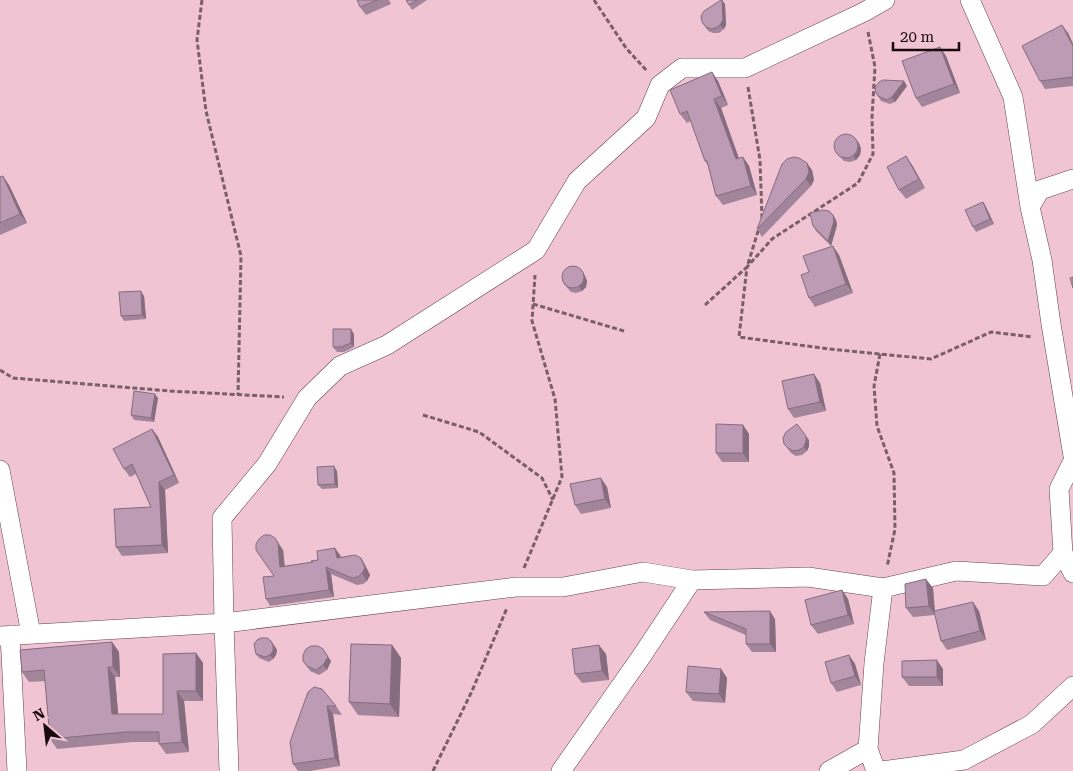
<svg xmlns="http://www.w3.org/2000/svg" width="1073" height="771" viewBox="0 0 1073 771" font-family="'Roboto Serif',serif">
	<rect width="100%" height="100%" fill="#f0c4d2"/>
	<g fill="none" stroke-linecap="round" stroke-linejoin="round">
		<defs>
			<path id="street" d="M970 0 1013 97 1030 207
				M1073 179 1040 190 1030 207 1042 260 1051 324 1073 456
				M0 470 31 634
				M1063 553 1073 573
				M10 635 17 771
				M0 636 224 623 516 587H563L643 572 692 580 808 577 883 588 956 571 1043 576 1063 553 1059 489 1073 461
				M229 771 224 623 222 518 267 464 307 398 340 366 387 345 536 250 577 181 646 118 660 85 682 68H745L864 12 885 0
				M561 771 641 657 692 580
				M829 771 868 749
				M876 771 868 749 874 663 883 588
				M882 771 964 760 1032 724 1073 686"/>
		</defs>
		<use href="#street" stroke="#65424f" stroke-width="20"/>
		<path stroke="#7a5f68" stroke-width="3" stroke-dasharray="5 2.5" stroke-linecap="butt" d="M202 0 197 40 206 111 241 256 238 395
			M594 0 626 48 647 71
			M868 32 875 67 872 117 873 154 858 183 772 239 747 267 739 337 829 349 931 359 991 332 1033 337
			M748 87 760 160 762 218
			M533 304 624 331
			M705 305 747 267 759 228
			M880 354 874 386 877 426 894 473 895 529 887 567
			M0 370 13 378 170 391 284 397
			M423 415 479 432 542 478 553 500
			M524 568 562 477 555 399 532 321 535 275
			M433 771 472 691 507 608"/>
		<use href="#street" stroke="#fff" stroke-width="19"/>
	</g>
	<path fill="#a3859b" d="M357 0H389L391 4 366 15 360 7Z
		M406 0H427L412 10Z
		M725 4 726 25 724 29 719 33H713L708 31 702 22Z
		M1068 33 1073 44V86L1045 89 1040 81Z
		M946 56 960 93 922 107 916 98Z
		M712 72 718 81 728 105 721 108 739 158 743 157 749 166 757 195 723 205 716 196 708 165 705 161 691 121 687 123 680 114Z
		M907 86 895 102 890 104 881 101 878 96Z
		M859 143 861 149 860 155 856 160 850 162 844 161 840 157 836 152Z
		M906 156 912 165 925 188 906 199 899 190Z
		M812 170 814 180 811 186 762 237 757 229Z
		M0 177 9 185 27 223 0 235Z
		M983 202 986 207 994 224 976 232 973 227Z
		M833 215 836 220 837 225 831 246 816 231 813 226Z
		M839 255 853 293 815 307 809 298Z
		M582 271 585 276 587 281 586 287 582 291 576 293 571 292 563 283Z
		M144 296 146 319 124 321 121 316Z
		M354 334V347L344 352H337L333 347Z
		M820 383 826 411 794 418 788 409Z
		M158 398 154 422 134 420 131 415Z
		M743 425 749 434V462H722L716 453Z
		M152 429 158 437 179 483 165 490 168 553 122 556 116 547 151 507 136 474 130 477 124 469Z
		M809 440V446L807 451 802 455 796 456 791 453 784 444Z
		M337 471 338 488 322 489 318 485Z
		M607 487 611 508 581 514 575 505Z
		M283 550 285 566 312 562 311 561 340 555 341 557 361 558 365 565 370 575 367 581 363 584 357 585 331 574 334 597 270 606 266 599Z
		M933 588 935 611H979L986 640 947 650 941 641 935 615 913 617 906 608Z
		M842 590 848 599 854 624 818 634 811 625Z
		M704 612 775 619 776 652H752L746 644V635L710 620Z
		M112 642 119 652 120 677H115L118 714H163L196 653 203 663V701H184L189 752 166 754 159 744V742H133L57 749 50 739 45 681 29 682 22 672Z
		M274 645 277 650 276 655 273 659 269 662 259 658 256 654Z
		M392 645 401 658 399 717 358 715 349 702Z
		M323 649 331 661 327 670 319 675 310 671 303 661Z
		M606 654 609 680 582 683 575 674Z
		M849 655 855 664 861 685 837 692 831 683Z
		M721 669 727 678 725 703 693 701 686 692Z
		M943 669V686H909L902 677Z
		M308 692 336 706 342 715 333 714 340 766 310 771H298L293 764Z"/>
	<path fill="#856c7e" d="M722 0 725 4 726 25 724 29 720 25Z
		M1062 25 1068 33 1073 44V46Z
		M940 47 946 56 960 93 954 84Z
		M712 72 718 81 728 105 722 96Z
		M904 81 907 86 895 102 892 97Z
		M714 99 721 108 742 168 736 159Z
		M856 139 859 143 861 149 860 155 856 160 853 155Z
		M906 156 912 165 925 188 919 179Z
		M743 157 749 166 757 195 751 186Z
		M807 163 812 170 814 180 811 186 806 179Z
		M3 176 9 185 27 223 20 214Z
		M983 202 986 207 994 224 990 219Z
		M833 215 836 220 837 225 831 246 828 241Z
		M833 246 839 255 853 293 846 284Z
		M582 271 585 276 587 281 586 287 582 291 579 286Z
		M141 291 144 296 146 319 142 315Z
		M351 329 354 334V347L351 343Z
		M814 374 820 383 826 411 820 402Z
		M155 394 158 398 154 422 151 418Z
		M743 425 749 434V462L743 453Z
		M152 429 158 437 179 483 174 475Z
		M806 436 809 440V446L807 451 804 447Z
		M334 466 337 471 338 488 335 484Z
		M601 478 607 487 611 508 605 499Z
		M159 482 165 490 168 553 162 545Z
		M275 538 283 550 285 574 280 567Z
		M335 548 340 555 342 565 337 558Z
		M361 558 365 565 370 575 367 581 362 573Z
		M326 567 331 574 334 597 329 590Z
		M926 579 933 588 935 615 929 606Z
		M842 590 848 599 854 624 848 615Z
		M973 602 979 611 986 640 980 631Z
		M770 611 775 619 776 652 770 644Z
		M271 641 277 650 276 655 273 659 270 655Z
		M112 642 119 652 120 677 113 667Z
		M392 645 401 658 399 717 390 704Z
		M599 645 606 654 609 680 602 671Z
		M196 653 203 663V701L196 691Z
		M849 655 855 664 861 685 855 676Z
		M328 657 331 661 327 670 323 665Z
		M937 660 943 669V686L937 677Z
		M108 667 115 677 119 724 112 714Z
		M721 669 727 678 725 703 719 694Z
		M177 691 184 701 189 752 182 742Z
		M327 706 333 714 340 766 335 758Z"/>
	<path fill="#be9bb4" stroke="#856c7e" d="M357 0H377L360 7Z
		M406 0H417L409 5Z
		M721 0H722L723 20 720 25 716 28 710 29 705 26 702 22 701 16 704 11Z
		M1062 25 1073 46V77L1040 81 1022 46Z
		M940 47 954 84 916 98 902 61Z
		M712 72 722 96 714 99 736 159 743 157 751 186 716 196 707 161H705L687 111 680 114 670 90Z
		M883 80 904 81 892 97 887 100 878 96 875 91 876 86 879 82Z
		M834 146a12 12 0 1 1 24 0a12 12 0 1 1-24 0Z
		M906 156 919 179 899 190 887 167Z
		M793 157 799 158 807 163 809 172 806 179 757 229 782 164 787 159Z
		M3 176 20 214 0 223V177Z
		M983 202 990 219 973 227 965 210Z
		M823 210 829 211 833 215 834 221 828 241 813 226 810 213Z
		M833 246 846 284 809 298 801 275 809 272 803 256Z
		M562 277a11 11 0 1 1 22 0a11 11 0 1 1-22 0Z
		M1073 277V288L1070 278Z
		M141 291 142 315 121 316 119 292Z
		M333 329H351V343L341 347H333Z
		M814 374 820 402 788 409 782 381Z
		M134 391 155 394 151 418 131 415Z
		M716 424 743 425V453H716Z
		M797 424 806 436V441L804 447 799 450 793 451 788 448 784 444 783 438 786 432Z
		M152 429 174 475 159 482 162 545 116 547 114 509 151 507 132 464 124 469 113 449Z
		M334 466 335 484 318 485 317 467Z
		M601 478 605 499 575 505 570 484Z
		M264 535H270L275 538 278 543 280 567 313 562 311 561 318 560 317 551 335 548 337 558 355 555 361 558 365 568 362 573 358 577 352 578 326 567 329 590 266 599 263 577 274 576 256 550V544L259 539Z
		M926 579 929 606 906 608 905 584Z
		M842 590 848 615 811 625 805 600Z
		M973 602 980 631 941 641 934 611Z
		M770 611V644H746V629L704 612Z
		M261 638H267L271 641 273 645V651L270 655 265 657 256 654 254 644 257 640Z
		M112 642 113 667H108L112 714H163V654L196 653V691H177L182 742 159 744V732H126L50 739 44 670 22 672 20 650Z
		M351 644 392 645 390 704 349 702Z
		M599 645 602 671 575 674 572 649Z
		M311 646H318L323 649 328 657 323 665 316 670 307 666 303 661V655L306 649Z
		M849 655 855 676 831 683 825 662Z
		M937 660V677H902V661Z
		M688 666 721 669 719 694 686 692Z
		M314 687 322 689 336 706H327L335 758 293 764 290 742 308 692Z"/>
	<g transform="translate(45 726) rotate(332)" stroke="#f0c4d2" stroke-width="4" paint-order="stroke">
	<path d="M0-4L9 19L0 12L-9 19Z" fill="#180a0f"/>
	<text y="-8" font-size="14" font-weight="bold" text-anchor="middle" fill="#180a0f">N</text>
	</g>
	<path d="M893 42v8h66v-8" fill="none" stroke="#180a0f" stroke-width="2.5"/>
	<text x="900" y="42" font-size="15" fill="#180a0f" stroke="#f0c4d2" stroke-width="4" paint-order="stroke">20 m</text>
</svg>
